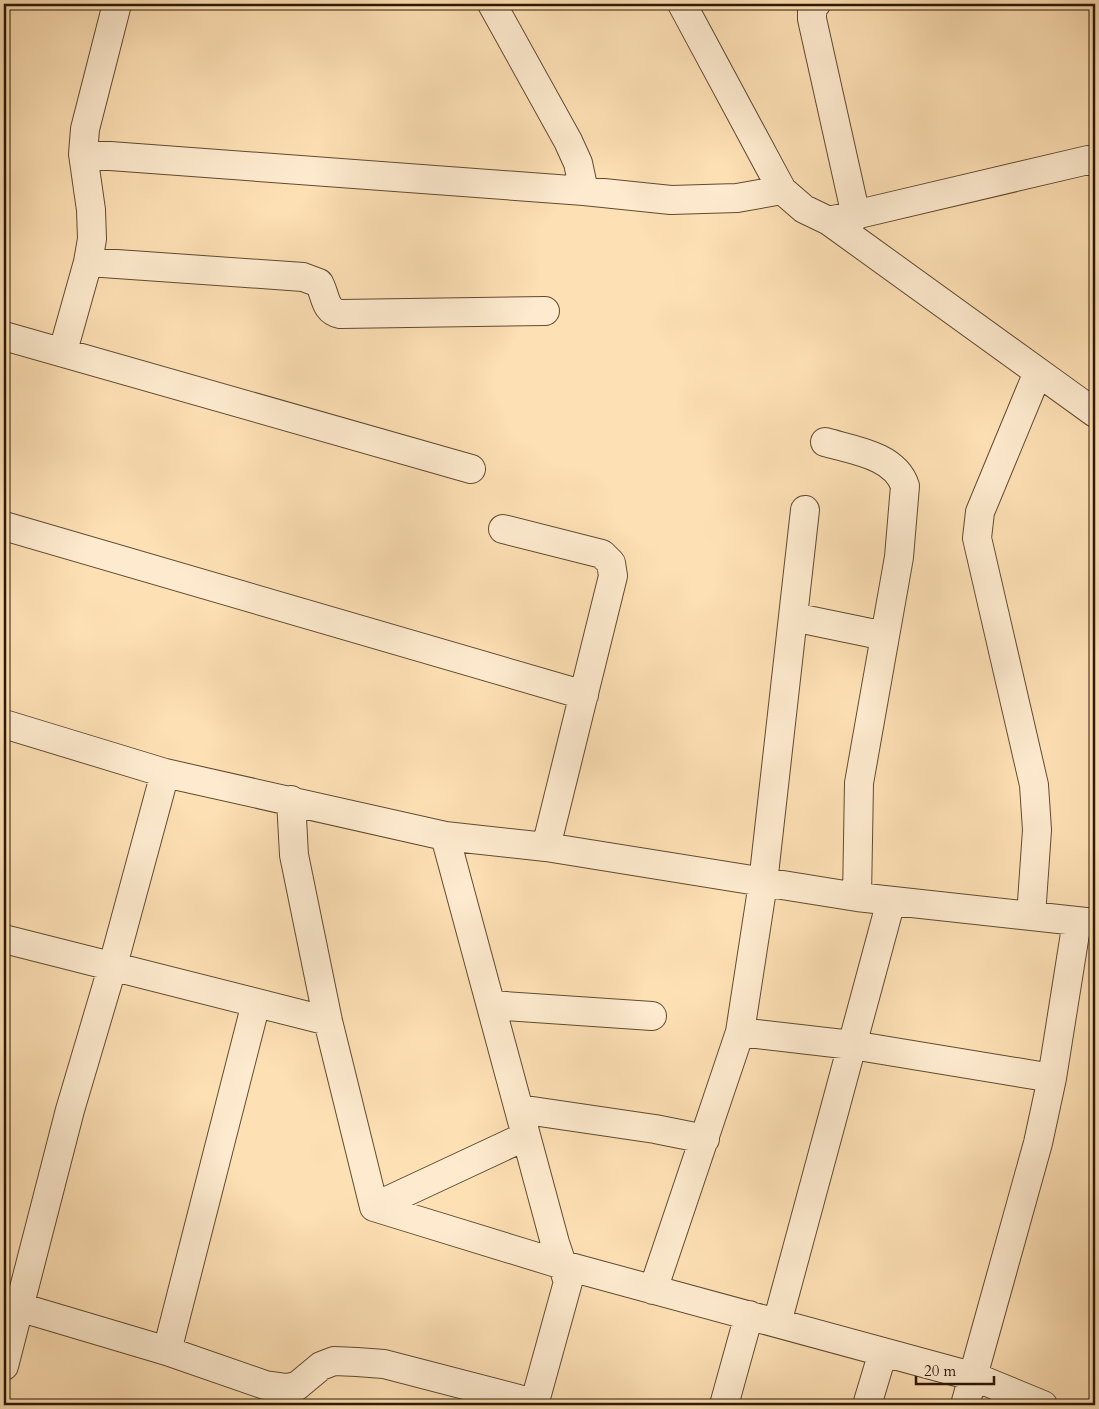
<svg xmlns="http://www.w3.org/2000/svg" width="1099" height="1409" viewBox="0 0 1099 1409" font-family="Cardo,serif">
	<rect width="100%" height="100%" fill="#fee0b5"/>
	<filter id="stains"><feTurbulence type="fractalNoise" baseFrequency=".004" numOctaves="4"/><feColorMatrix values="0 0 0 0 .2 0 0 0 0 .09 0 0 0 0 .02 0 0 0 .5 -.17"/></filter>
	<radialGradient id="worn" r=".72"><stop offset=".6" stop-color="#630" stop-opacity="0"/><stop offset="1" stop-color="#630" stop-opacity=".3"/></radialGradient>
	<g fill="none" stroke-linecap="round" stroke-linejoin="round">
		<defs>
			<path id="minor" d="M492 4 568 141 578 163 584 191
				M682 4 782 190 804 209 829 221 1088 160 1095 162
				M816 4 812 6V19L856 216
				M83 154 584 191 671 200 737 198 782 190
				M829 221 1095 413
				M88 262 303 277 319 283C326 295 324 311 340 314L545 311
				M4 336 471 469
				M63 351 88 262 92 239 91 210 83 154 85 129 117 4
				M825 442C852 450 895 455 905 486L899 557 859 783 857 897
				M4 526 584 695
				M503 529 602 554 611 563 613 576 546 847
				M793 617 885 636
				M4 724 165 773 445 836 546 847 857 897 1095 923
				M291 800 294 855 328 1021 374 1207 563 1265 975 1377 1043 1405
				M445 836 555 1243 568 1282 534 1405
				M1031 916 1037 830 1034 785 977 538 980 512 1038 372
				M4 939 328 1021
				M491 1005 652 1016
				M740 1032 852 1045 1052 1078
				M519 1109 655 1129 705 1139
				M374 1207 526 1136
				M653 1290 740 1032 763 883 805 510
				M19 1307 167 1351 265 1385 287 1388 297 1386 321 1366 334 1361 357 1362 384 1364 534 1403
				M777 1323 891 901
				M167 1351 256 1003
				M4 1366 70 1110 113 965 165 773
				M724 1405 749 1315
				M867 1405 883 1352
				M965 1405 1038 1143 1052 1078 1077 921"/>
		</defs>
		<use href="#minor" stroke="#604b30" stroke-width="30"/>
		<use href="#minor" stroke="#feebcf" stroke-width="28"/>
	</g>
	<rect width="1099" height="1409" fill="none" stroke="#fee0b5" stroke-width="20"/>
	<rect x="5" y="5" width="1089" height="1399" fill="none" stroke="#2c1903" stroke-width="2.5"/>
	<rect x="10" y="10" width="1079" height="1389" fill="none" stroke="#2c1903"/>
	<path d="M916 1376v8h78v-8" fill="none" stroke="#2c1903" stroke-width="2.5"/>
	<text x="924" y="1376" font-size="15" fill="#2c1903" stroke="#feebcf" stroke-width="4" paint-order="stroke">20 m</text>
	<rect width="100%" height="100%" filter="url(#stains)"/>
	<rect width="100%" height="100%" fill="url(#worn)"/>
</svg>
